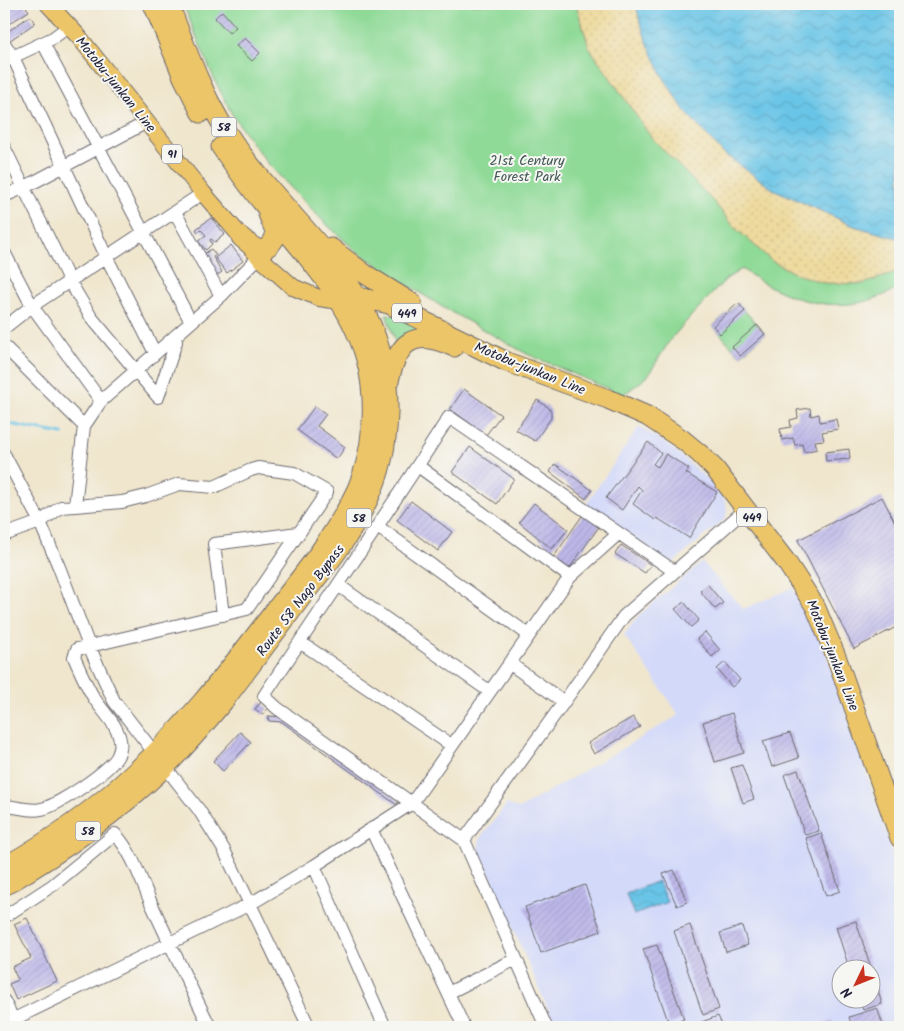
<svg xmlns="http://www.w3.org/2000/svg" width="904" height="1031" viewBox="0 0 904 1031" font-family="Kalam,sans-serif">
	<defs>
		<pattern id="sand-dots" width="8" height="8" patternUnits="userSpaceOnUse" patternTransform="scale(1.25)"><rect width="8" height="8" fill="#eeda9e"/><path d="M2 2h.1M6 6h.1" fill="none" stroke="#ccbb89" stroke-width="1.8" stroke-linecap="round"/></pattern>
		<pattern id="water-waves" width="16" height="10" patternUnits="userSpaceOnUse" patternTransform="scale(1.25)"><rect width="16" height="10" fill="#69c5e7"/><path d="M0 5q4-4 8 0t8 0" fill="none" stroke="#5ba9c7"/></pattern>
		<pattern id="building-hatch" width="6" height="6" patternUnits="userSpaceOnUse" patternTransform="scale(1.25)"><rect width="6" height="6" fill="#beb8e9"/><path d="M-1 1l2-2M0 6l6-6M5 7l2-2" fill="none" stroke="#a39ec9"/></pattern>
	</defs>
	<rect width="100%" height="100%" fill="#f6f6f2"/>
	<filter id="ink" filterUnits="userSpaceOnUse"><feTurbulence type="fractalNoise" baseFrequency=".02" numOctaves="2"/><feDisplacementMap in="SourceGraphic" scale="10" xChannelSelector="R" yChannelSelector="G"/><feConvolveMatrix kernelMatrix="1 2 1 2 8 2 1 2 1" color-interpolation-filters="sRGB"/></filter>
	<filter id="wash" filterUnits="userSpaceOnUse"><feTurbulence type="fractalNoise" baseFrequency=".0096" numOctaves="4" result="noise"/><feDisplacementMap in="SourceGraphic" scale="20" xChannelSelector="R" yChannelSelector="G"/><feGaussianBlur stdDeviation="1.12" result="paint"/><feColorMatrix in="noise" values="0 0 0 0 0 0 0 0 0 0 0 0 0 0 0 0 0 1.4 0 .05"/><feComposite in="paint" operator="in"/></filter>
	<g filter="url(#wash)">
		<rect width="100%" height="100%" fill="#f0e6cd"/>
		<path fill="#d3d9f9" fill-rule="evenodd" d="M639 427 662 441 680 455 720 491 727 507 726 518 674 562 666 561 586 504Z
			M702 562 743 609 792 588 816 629 830 663 900 876V1027H556L478 849 480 838 507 804 519 809 679 715 624 635 639 615ZM842 968H872V998H842Z"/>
		<path fill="#8fda97" stroke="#587e69" d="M183 4H636L640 22 854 226 900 239V287C845 319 791 304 742 269L726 279 692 315 670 340 647 377 623 395 527 354 444 308 395 277 355 250 324 222 271 167 252 143 232 114 215 81Z
			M738 303 765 334 740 356 713 326Z
			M386 314 395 315 424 332 397 347Z"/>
		<path fill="url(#sand-dots)" stroke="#887e6c" d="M576 4H636L640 22 648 44 723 153 773 189 854 226 900 239V271L863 284 824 283 796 274 772 261 734 227 715 203 651 137 589 47Z"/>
		<path fill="url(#water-waves)" stroke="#467491" d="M636 4H900V239L854 226 773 189 723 153 684 110 662 75 648 44 640 22Z
			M658 881 667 902 634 915 626 894Z"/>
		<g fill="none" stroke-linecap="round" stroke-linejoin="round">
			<path stroke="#69c5e7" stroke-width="3" d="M4 423 63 434"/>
		</g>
		<g id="blocks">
			<path fill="url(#building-hatch)" d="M9 4H24L29 11 4 27V7Z
				M222 11 236 27 229 33 215 18Z
				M30 16 35 23 9 41 4 34Z
				M245 38 260 53 252 61 236 46Z
				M211 218 225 234 215 242 211 239 210 240 212 244 206 250 198 241 206 235 201 230 198 232 196 229Z
				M231 245 243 261 227 273 215 258Z
				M211 249 216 255 213 257 222 272 216 276 203 255Z
				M738 303 745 311 720 334 713 326Z
				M757 325 765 334 740 356 732 347Z
				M464 389 501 415 486 435 450 409Z
				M537 400 548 407 551 411V418L535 441 516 430Z
				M315 406 326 414 317 426 345 447 337 459 297 430Z
				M810 408 811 416 819 414 820 422 836 419 838 429 822 432 824 440 815 441 817 449 804 452 802 444 795 445 793 438 782 440 780 429 791 427 790 420 798 418 797 410Z
				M648 442 661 453 653 464 658 467 666 454 689 469 686 473 717 492 689 538 657 518 655 520 633 504 642 490 638 486 622 510 606 498Z
				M470 447 514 479 497 504 452 472Z
				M849 449 850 459 826 461 825 452Z
				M555 464 592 490 586 499 550 472Z
				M882 497 900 532V625L854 649 798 540Z
				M411 501 452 532 438 551 397 520Z
				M534 503 568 529 552 549 519 522Z
				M584 513 601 524 568 570 553 558Z
				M621 545 651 565 645 573 615 554Z
				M708 585 723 603 715 609 700 591Z
				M684 602 699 620 691 627 675 609Z
				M705 632 720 650 712 657 697 639Z
				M725 662 740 680 732 687 717 669Z
				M261 702 268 708 263 715 255 709Z
				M732 713 744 753 715 762 703 722Z
				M268 716 286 717 399 800 397 805 282 722 269 721Z
				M633 717 640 727 594 754 588 743Z
				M240 732 251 742 223 771 213 761Z
				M790 733 799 758 772 767 763 741Z
				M742 765 754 799 743 803 731 768Z
				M798 770 819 831 805 835 784 775Z
				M821 833 840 891 826 896 806 838Z
				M674 870 687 902 677 906 663 874Z
				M585 885 601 931 541 953 525 907Z
				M27 918 57 981 16 1000 9 984 18 980 12 967 31 958 14 924Z
				M856 921 871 968H849L836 927Z
				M690 925 719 1009 703 1015 674 931Z
				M742 926 748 945 726 952 720 933Z
				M657 945 684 1019 669 1024 643 949Z
				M872 971 882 1004 863 1010 859 998H872Z
				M877 1008 883 1025 876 1027H852L849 1017Z
				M718 1016 723 1027H688Z
				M832 1021 835 1027H814Z"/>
		</g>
	</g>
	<g filter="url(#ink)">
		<use href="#blocks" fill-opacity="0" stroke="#6a676e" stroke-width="1"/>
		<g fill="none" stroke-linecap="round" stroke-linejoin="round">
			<defs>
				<path id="minor" d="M4 43 13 57 107 258 155 353
					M43 43 191 322
					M4 61 53 38 69 26
					M4 147 70 282 91 317 158 397 176 342 175 336
					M4 196 23 188 147 122
					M175 212 221 296
					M4 252 32 306 101 401
					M4 328 32 306 203 193
					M4 346 84 426
					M4 454 40 522 59 567 89 646 114 701 199 810 224 850 309 1027
					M418 466 570 577
					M378 527 529 635
					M4 535 40 522 61 507 75 506 84 426 101 401 221 296 259 257
					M338 585 489 691
					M223 615 214 544 298 533
					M300 642 451 745
					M509 663 564 702
					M4 806C16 806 29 812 41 809 56 807 113 769 118 755 120 751 121 745 120 740 117 724 103 712 94 698 86 685 80 671 74 657L77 649 247 609 327 492 294 473 258 468 251 470 214 487 179 484 146 496 122 502 75 506
					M371 829 464 1027
					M464 840 564 702 624 616 746 509
					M314 866 385 1027
					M4 917 53 885 115 834C132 851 142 883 152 905 171 946 190 987 210 1027
					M448 993 516 959
					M4 1001 17 1027
					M4 1024 250 904 314 866 412 803 570 577 618 534
					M546 1027 464 840 277 708 264 696C325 603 389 511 449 417L674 571"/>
				<path id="major" d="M48 4 79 37 203 193 259 257 293 287 319 298 340 301"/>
				<path id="highway" d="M153 4 183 77 201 113
					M241 237C254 248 263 258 275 238V231L268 214
					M331 248 365 274 412 303
					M348 300 363 298 389 304 507 362 608 399 647 416 683 440 700 454 715 469 787 563 815 606 837 659 900 838
					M389 381C398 341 414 328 454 347
					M4 867C51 840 97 808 137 770 188 724 230 668 272 614 303 575 336 534 357 489 373 452 376 405 368 367 353 303 305 255 265 206 249 187 235 167 221 147
					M4 886C61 853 116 814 164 768 185 748 204 725 223 702 249 668 275 633 301 598 326 567 351 536 368 500 381 474 387 443 388 413 391 285 290 229 228 134 202 94 186 48 169 4"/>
			</defs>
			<use href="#minor" stroke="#6a676e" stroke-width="14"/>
			<use href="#major" stroke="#6a676e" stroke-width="18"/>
			<use href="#highway" stroke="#6a676e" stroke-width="21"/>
			<use href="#minor" stroke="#fff" stroke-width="12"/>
			<use href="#major" stroke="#edc569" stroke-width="16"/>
			<use href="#highway" stroke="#edc569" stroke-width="19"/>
		</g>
	</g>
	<g text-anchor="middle" stroke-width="4" stroke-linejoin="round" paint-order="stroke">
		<g fill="#f6f6f2" stroke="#626272" stroke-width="1">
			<rect x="211.5" y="117.5" width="25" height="19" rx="4"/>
			<rect x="162" y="144.5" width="20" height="19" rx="4"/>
			<rect x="392" y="303.5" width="30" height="19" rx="4"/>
			<rect x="737" y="507.5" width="30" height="19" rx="4"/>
			<rect x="346.5" y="508.5" width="25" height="19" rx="4"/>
			<rect x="75.5" y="821.5" width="25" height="19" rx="4"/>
		</g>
		<g font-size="12" font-weight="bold" fill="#22223b">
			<text x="224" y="131">58</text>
			<text x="172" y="158">91</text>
			<text x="407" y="317">449</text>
			<text x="752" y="521">449</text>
			<text x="359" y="522">58</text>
			<text x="88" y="835">58</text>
		</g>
		<g font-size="14" fill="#22223b" stroke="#f6f6f2">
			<text transform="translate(116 84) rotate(51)" y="5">Motobu-junkan Line</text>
			<text transform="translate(530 368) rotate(22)" y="5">Motobu-junkan Line</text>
			<text transform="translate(300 600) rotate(-53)" y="5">Route 58 Nago Bypass</text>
			<text transform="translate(833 655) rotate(68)" y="5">Motobu-junkan Line</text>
		</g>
		<g font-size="14" fill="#435957" stroke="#f6f6f2">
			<text x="527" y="165">21st Century<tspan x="527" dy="16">Forest Park</tspan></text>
		</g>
	</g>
	<rect width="904" height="1031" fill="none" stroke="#f6f6f2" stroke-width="20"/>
	<g transform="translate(856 984) rotate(227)"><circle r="24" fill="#f6f6f2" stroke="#a1a1a9"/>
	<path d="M0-4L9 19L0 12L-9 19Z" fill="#c8321e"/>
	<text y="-8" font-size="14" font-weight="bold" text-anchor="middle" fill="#22223b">N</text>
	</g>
</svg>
